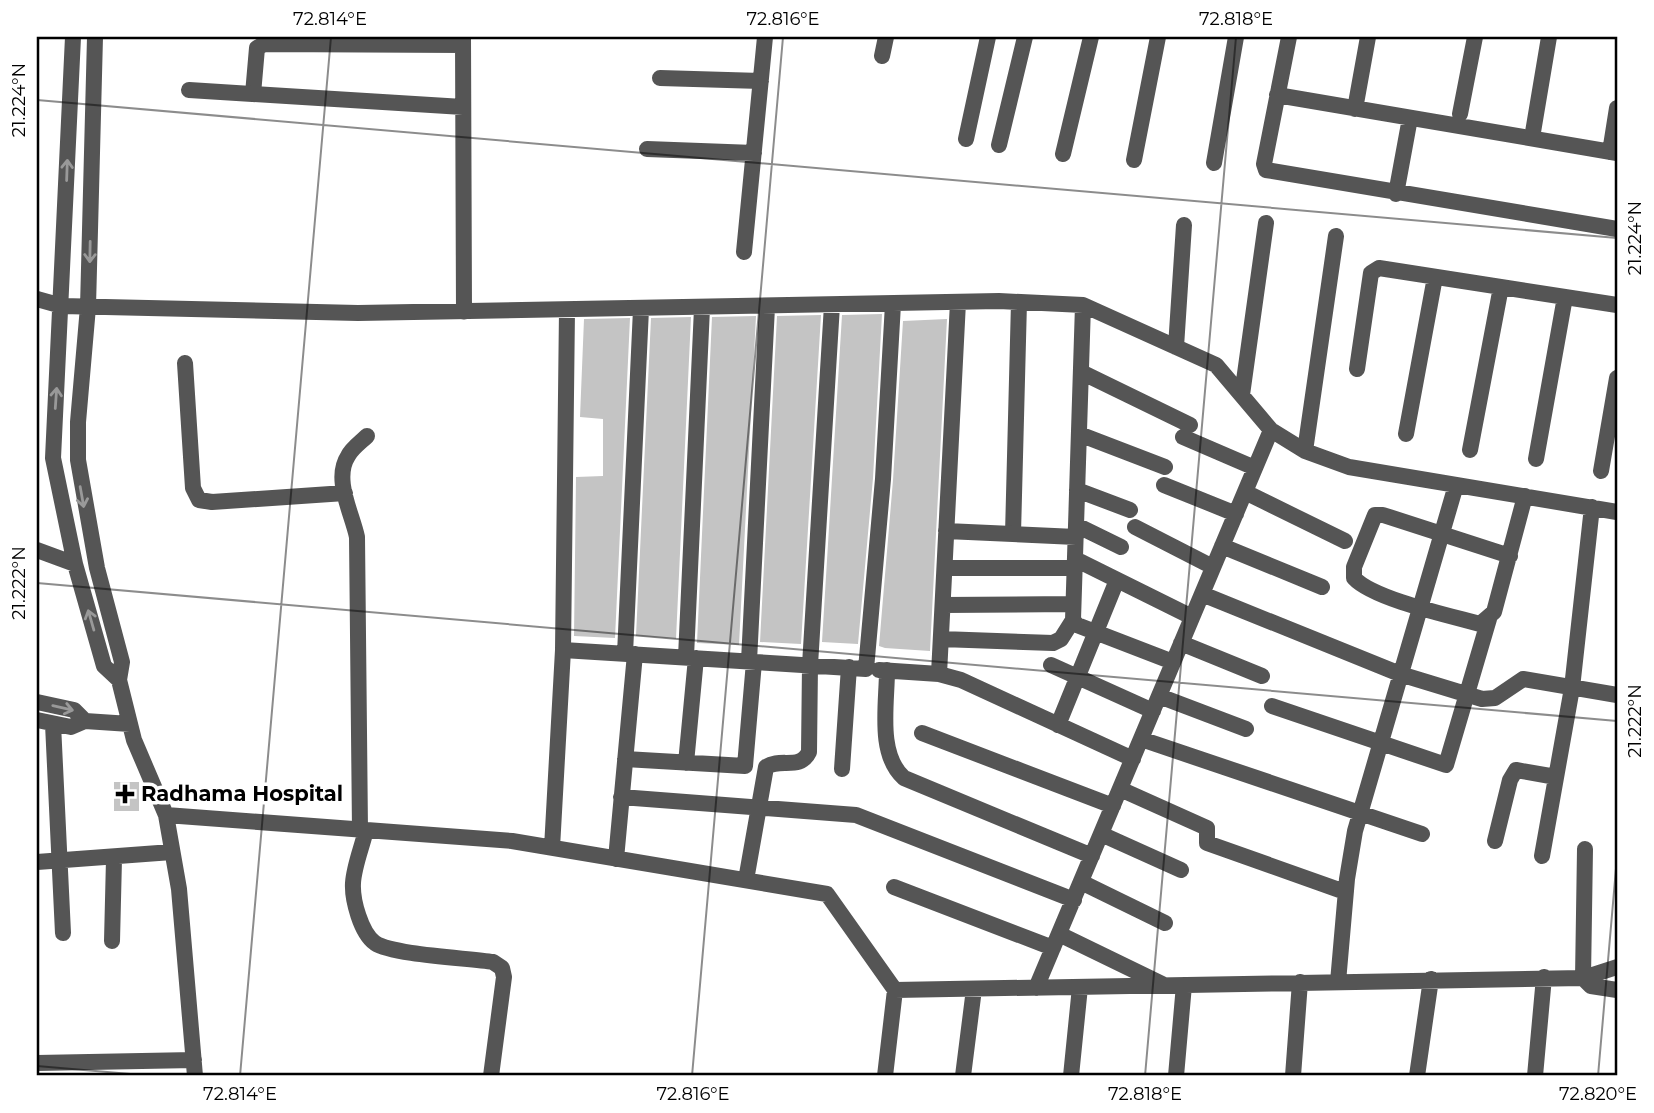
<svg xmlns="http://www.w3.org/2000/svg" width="1654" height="1113" viewBox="0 0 1654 1113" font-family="Montserrat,sans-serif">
	<rect width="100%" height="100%" fill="#fff"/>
	<path fill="#c4c4c4" d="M882 314 873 478 858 644 822 642 842 315Z
		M821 315 801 644 760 642 777 316Z
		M756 316 739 645 697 643 712 317Z
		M691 317 676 639 636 636 651 318Z
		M630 318 615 638 574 636 576 477 603 476V419L580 417 584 319Z
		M947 319 930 651 885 648 879 646 893 480 903 321Z
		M114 782H139V811H114Z"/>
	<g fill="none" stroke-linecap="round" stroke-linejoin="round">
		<path stroke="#555" stroke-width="16" d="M73 37 53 458 75 564 104 666 119 680
			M95 37 88 307 78 422V460L97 568 122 662 119 680 134 740 166 815 512 841 827 894 895 990 1583 978 1617 967
			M463 37 464 312
			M1289 37 1264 164 1266 170 1617 229
			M882 56 886 37
			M660 78 761 81
			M189 90 463 107
			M253 94 257 48 264 44 463 45
			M1277 95 1617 153
			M1355 109 1368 37
			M1460 114 1475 37
			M1532 138 1549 37
			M966 139 988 37
			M999 145 1025 37
			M647 149 754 153
			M1610 152 1617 108
			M1063 154 1091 37
			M1134 160 1158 37
			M1214 163 1236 37
			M1396 194 1410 118
			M744 252 765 37
			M37 299 62 306 358 313 999 301 1083 305 1216 365 1271 430 1305 451 1349 467 1617 512
			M1176 347 1184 225
			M185 363 193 488 199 500 212 502 345 493
			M1357 369 1371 273 1379 268 1617 305
			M1081 372 1190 425
			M1242 395 1266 223
			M1079 434 1165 467
			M1406 434 1435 277
			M1183 437 1255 468
			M1470 450 1501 287
			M1305 451 1336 236
			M1536 459 1565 297
			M1601 471 1617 378
			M1164 485 1236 514
			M1077 490 1130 510
			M1245 492 1345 541
			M1076 525 1121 547
			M1135 527 1213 567
			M946 531 1076 537
			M1013 534 1019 302
			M1222 546 1322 587
			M37 550 75 564
			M1510 556 1383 515H1375L1354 567V578C1373 599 1451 616 1480 624L1494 612 1525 496
			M1075 559 1192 617
			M945 568H1074
			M1202 594 1400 674 1482 699 1495 698 1523 679 1617 695
			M943 605 1073 604
			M1073 620 1077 625 1173 662
			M941 639 1053 643 1061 639 1073 620 1083 305
			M1181 643 1262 676
			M563 650 866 669 883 479 893 304
			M625 654 641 309
			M686 657 702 308
			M749 661 767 307
			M1051 665 1153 711
			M879 670 939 674 961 680 1133 759
			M887 670C887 704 877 754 904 778L1092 856
			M939 674 958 302
			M1159 696 1246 729
			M37 702 74 710 85 721
			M1272 706 1446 765 1489 619
			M37 720 71 727 85 721 130 724
			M53 724 63 933
			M1058 725 1117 580
			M922 733 1113 806
			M1141 739 1422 834
			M625 759 745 766 754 662
			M686 763 696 658
			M842 769 849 667
			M1120 789 1207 828V843L1345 892
			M621 797 856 815 1074 900
			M166 815 179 889 195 1076
			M360 830 357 537C352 513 333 479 348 456 352 448 361 442 367 436
			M366 830C362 847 354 866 353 883 352 900 361 933 375 943 393 955 468 958 493 962L502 968 504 977 491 1076
			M1101 834 1181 870
			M1495 841 1510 780 1516 770 1556 777
			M552 848 563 650 567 310
			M1585 849 1583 978 1591 986 1617 990
			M1542 856 1572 688 1592 507
			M616 859 635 654
			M37 862 172 852
			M746 880 766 767C780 757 800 771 809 752L810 665 832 305
			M1081 882 1165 923
			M894 887 1053 948
			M1059 934 1162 984
			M112 941 114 859
			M1338 982 1347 879 1355 831 1456 485
			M1036 988 1271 430
			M37 1063 194 1060
			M885 1076 895 990
			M963 1076 974 989
			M1071 1076 1080 987
			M1176 1076 1184 985
			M1293 1076 1300 982
			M1417 1076 1431 979
			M1535 1076 1544 977"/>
	</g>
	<defs><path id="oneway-shaft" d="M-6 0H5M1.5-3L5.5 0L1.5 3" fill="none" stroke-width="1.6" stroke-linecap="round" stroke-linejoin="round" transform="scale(1.75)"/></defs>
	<g stroke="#999">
		<use href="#oneway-shaft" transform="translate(67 170) rotate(-88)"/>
		<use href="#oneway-shaft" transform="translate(90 252) rotate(91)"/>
		<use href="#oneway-shaft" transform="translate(56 398) rotate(-86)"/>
		<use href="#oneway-shaft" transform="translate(82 497) rotate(80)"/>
		<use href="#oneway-shaft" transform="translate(91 620) rotate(-106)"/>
		<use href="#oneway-shaft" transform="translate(63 708) rotate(13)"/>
	</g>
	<path fill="none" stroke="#000" stroke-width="2" stroke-opacity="0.45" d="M37 100 1617 238M37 583 1617 721M37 1066 154 1076M240 1076 331 37M692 1076 783 37M1145 1076 1236 37M1598 1076 1617 857"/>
	<path fill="#000" stroke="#fff" stroke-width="2.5" d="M121.5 783.5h7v7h7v7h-7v7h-7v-7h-7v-7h7z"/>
	<g text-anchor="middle" stroke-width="7" stroke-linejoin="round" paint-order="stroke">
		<g font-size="21" font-weight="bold" fill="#000" stroke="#fff" text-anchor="start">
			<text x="141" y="801">Radhama Hospital</text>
		</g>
	</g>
	<rect width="1654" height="1113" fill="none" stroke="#ffffff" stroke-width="77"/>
	<rect x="38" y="38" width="1578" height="1036" fill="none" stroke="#000" stroke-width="2.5"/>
	<g font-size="18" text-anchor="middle" fill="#000">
		<text x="330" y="25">72.814°E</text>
		<text x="783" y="25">72.816°E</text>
		<text x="1236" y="25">72.818°E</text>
		<text transform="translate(19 100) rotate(-90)" y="6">21.224°N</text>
		<text transform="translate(1635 238) rotate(-90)" y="6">21.224°N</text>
		<text transform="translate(19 583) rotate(-90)" y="6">21.222°N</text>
		<text transform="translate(1635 721) rotate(-90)" y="6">21.222°N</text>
		<text x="240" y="1100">72.814°E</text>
		<text x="693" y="1100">72.816°E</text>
		<text x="1145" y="1100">72.818°E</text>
		<text x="1598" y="1100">72.820°E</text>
	</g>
</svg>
